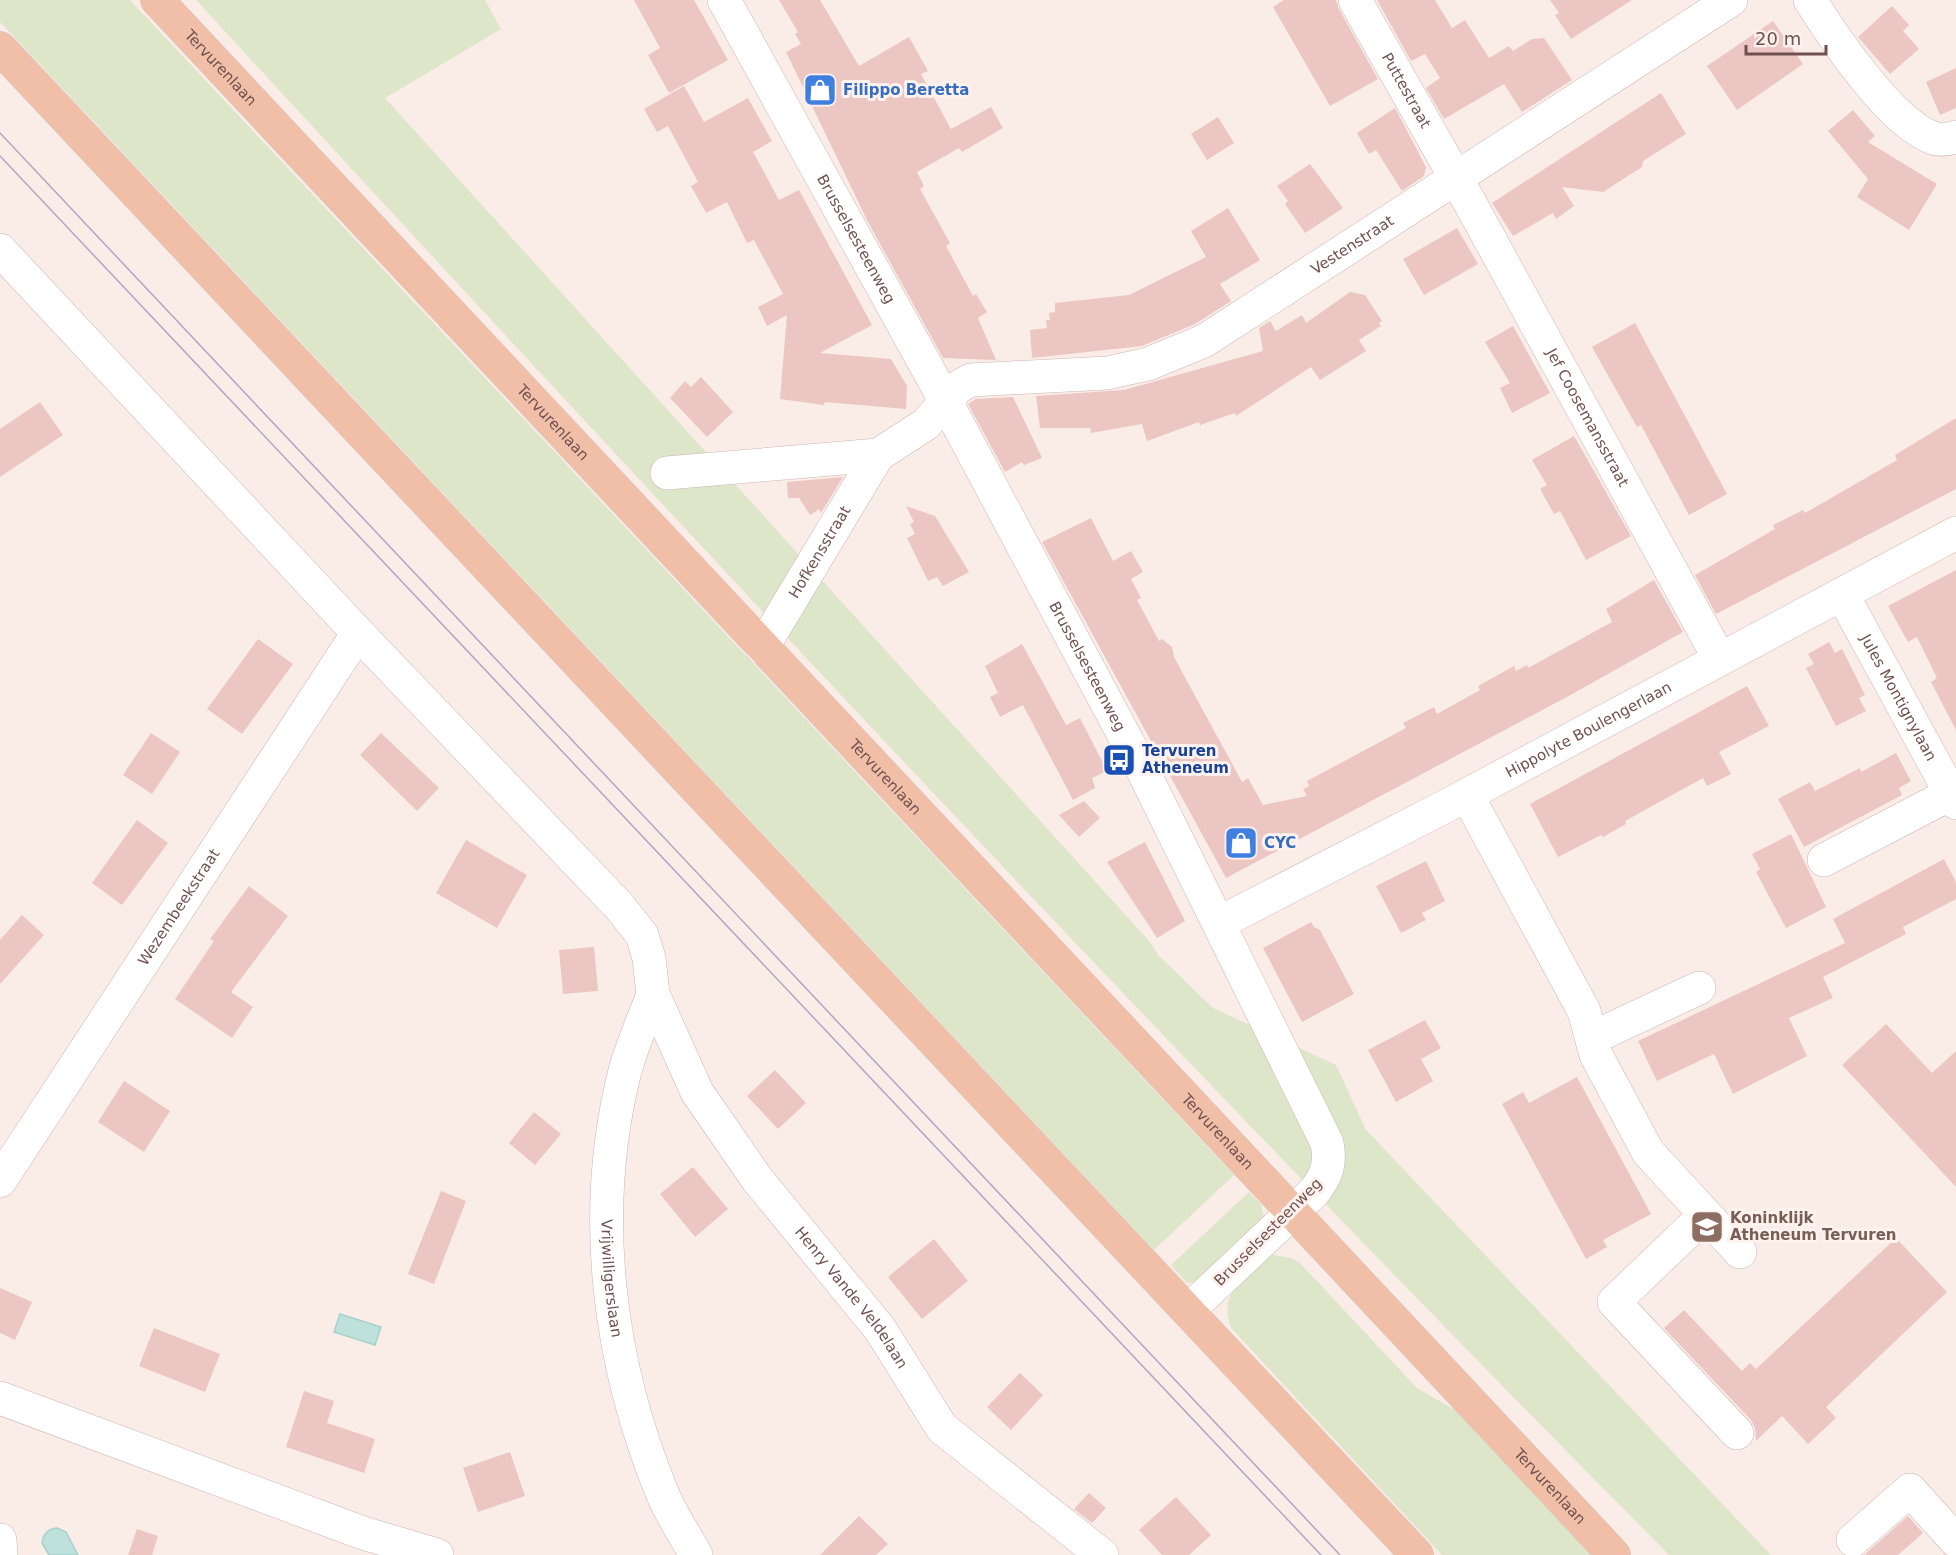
<svg xmlns="http://www.w3.org/2000/svg" width="1956" height="1555" viewBox="0 0 1956 1555" font-family="'DejaVu Sans',sans-serif">
	<rect width="100%" height="100%" fill="#faede8"/>
	<path fill="#dde6c8" d="M0 0H130L1234 1175 1154 1250 0 22Z
		M196 0H485L501 29 385 98 1150 942 1158 955 1213 1008 1336 1065 1366 1130 1771 1555H1669C1166 1048 679 525 196 0Z
		M1249 1192 1261 1204 1264 1218 1196 1282 1187 1283 1171 1265Z
		M1273 1255 1291 1258 1299 1262 1417 1388 1455 1410 1592 1555H1442L1231 1328C1218 1293 1243 1280 1266 1258Z"/>
	<path fill="#bee1dc" stroke="#a6d2cb" stroke-width="1.5" d="M340 1314 381 1327 375 1345 334 1332Z
		M57 1528 66 1532 78 1555H49L42 1543C43 1534 48 1529 57 1528Z"/>
	<path fill="#ecc6c2" d="M634 0H694L728 60 669 93 648 55 660 48Z
		M779 0H820L859 66 909 37 928 71 921 74 951 129 991 107 1003 128 962 152 959 148 917 172 924 186 920 189 950 243 946 246 973 296 976 294 987 312 978 318 996 360 943 358 868 222 786 52 801 44 795 34 798 32Z
		M1284 0H1336L1339 9 1378 79 1330 106 1273 7Z
		M1377 0H1435L1452 28 1465 20 1489 58 1509 46 1513 51 1532 39 1544 38 1572 80 1522 112 1504 84 1444 119 1426 88 1440 78 1425 54 1411 61Z
		M1550 0H1632L1571 39 1555 15 1559 13Z
		M1892 6 1909 25 1903 31 1919 49 1890 74 1858 37Z
		M1773 21 1803 64 1737 110 1707 66Z
		M1956 68V108L1940 115 1926 82Z
		M684 86 704 122 748 98 772 141 753 152 779 200 799 190 872 325 820 353 891 359 907 386 906 409 825 402 824 405 780 399 787 315 767 326 758 307 783 294 754 240 747 243 727 202 706 213 691 186 698 182 668 126 657 132 644 109Z
		M1661 93 1686 134 1643 161 1642 167 1603 192 1562 187 1574 206 1556 219 1553 213 1513 236 1492 203Z
		M1395 108 1426 167 1424 176 1402 191 1376 150 1369 154 1357 133Z
		M1853 110 1875 136 1868 142 1937 184 1909 230 1857 197 1868 179 1828 131Z
		M1218 117 1234 143 1207 160 1191 134Z
		M1310 164 1343 208 1305 233 1285 204 1288 201 1277 186Z
		M1228 208 1260 260 1220 284 1231 301 1195 324 1142 346 1032 358 1030 330 1047 328 1046 320H1050L1049 313 1055 312V303L1129 295 1206 257 1191 231Z
		M1457 228 1478 264 1424 295 1403 259Z
		M1350 292 1365 295 1382 321 1379 323 1381 326 1359 340 1366 351 1320 380 1311 367 1236 416 1235 413 1200 425 1199 422 1147 441 1142 424 1091 433 1090 428H1040L1036 396 1124 390 1263 351 1259 328 1270 321 1276 331 1302 315 1306 323Z
		M1635 323 1727 494 1689 515 1641 425 1637 427 1592 347Z
		M1513 326 1550 393 1512 413 1500 388 1510 383 1485 342Z
		M701 377 733 412 707 437 670 398 685 381 691 387Z
		M1013 397 1042 458 1024 465 1022 462 1005 472 968 404 976 399Z
		M40 402 63 435 0 477V429Z
		M1956 418V489L1716 614 1695 575 1775 529 1773 525 1803 510 1805 513 1897 460 1895 455Z
		M1574 436 1631 536 1586 560 1560 511 1554 514 1540 489 1547 485 1532 460Z
		M843 477 821 513 819 509 810 515 799 498H788L787 482Z
		M906 506 935 516 969 572 943 586 937 577 928 581 907 538 915 534 910 524 914 522Z
		M1091 518 1113 561 1131 551 1143 572 1131 579 1141 598 1137 600 1159 641 1162 639 1172 647 1174 657 1242 782 1248 778 1263 805 1307 796 1303 789 1309 786 1307 781 1406 728 1403 723 1434 707 1437 714 1480 690 1478 686 1514 666 1516 671 1527 665 1528 668 1612 622 1606 609 1654 580 1683 632 1567 697 1226 878 1042 542Z
		M1956 570V730L1931 682 1937 678 1917 637 1908 642 1888 606Z
		M258 639 293 664 242 734 207 709Z
		M1829 642 1835 653 1842 649 1865 695 1859 698 1866 711 1836 726 1806 668 1814 664 1808 654Z
		M1022 644 1066 725 1080 718 1107 771 1092 778 1095 788 1073 800 1023 705 1000 717 990 697 998 693 985 666Z
		M1747 686 1769 726 1719 752 1731 774 1707 786 1703 778 1625 821 1626 824 1603 837 1601 835 1558 857 1530 804Z
		M151 733 180 752 152 794 123 775Z
		M381 733 439 788 417 811 360 755Z
		M1896 753 1911 781 1899 788 1902 795 1804 847 1778 799 1810 782 1815 791 1860 768 1861 772Z
		M1084 801 1100 818 1079 837 1059 815Z
		M137 820 168 843 122 905 92 883Z
		M1791 834 1826 907 1786 928 1756 872 1760 869 1752 854Z
		M466 840 527 875 497 928 436 893Z
		M1145 842 1185 921 1157 938 1107 862Z
		M1944 859 1956 882V899L1903 927 1906 934 1823 977 1833 998 1789 1018 1807 1056 1733 1094 1714 1054 1657 1081 1638 1041 1845 943 1833 919Z
		M1426 861 1445 901 1422 913 1426 920 1401 933 1376 886Z
		M249 886 288 916 231 992 253 1007 232 1038 175 999 214 941 210 939Z
		M22 915 44 935 0 984V940Z
		M1311 922 1314 927 1320 930 1354 994 1302 1022 1263 948Z
		M594 947 598 991 563 994 559 950Z
		M1425 1020 1441 1048 1421 1059 1433 1081 1396 1102 1368 1050Z
		M1886 1024 1932 1073 1956 1051V1187L1842 1065Z
		M775 1070 806 1103 778 1129 747 1096Z
		M1577 1077 1651 1214 1603 1240 1607 1247 1586 1259 1502 1104 1523 1092 1529 1103Z
		M124 1081 170 1111 144 1152 98 1122Z
		M534 1112 561 1134 535 1165 509 1143Z
		M693 1167 728 1209 695 1237 660 1194Z
		M441 1191 466 1201 434 1284 408 1274Z
		M1896 1238 1947 1292 1826 1407 1836 1418 1808 1444 1782 1416 1756 1441 1755 1428 1751 1420 1664 1328 1684 1310 1742 1371 1750 1363 1756 1369Z
		M934 1239 968 1281 922 1319 888 1277Z
		M0 1288 32 1302 15 1340 0 1333Z
		M154 1328 220 1354 205 1392 139 1366Z
		M1020 1373 1043 1395 1011 1430 987 1407Z
		M304 1391 334 1401 327 1423 375 1439 364 1473 286 1447Z
		M510 1452 525 1496 478 1512 463 1468Z
		M1089 1493 1106 1508 1092 1523 1074 1509Z
		M1176 1497 1211 1535 1189 1555H1162L1139 1530Z
		M859 1516 888 1544 876 1555H820Z
		M1908 1516 1923 1533 1898 1555H1864Z
		M137 1529 158 1536 152 1555H128Z"/>
	<g fill="none" stroke-linecap="round" stroke-linejoin="round">
		<defs>
			<g id="minor">
				<path id="s1" d="M724 0 945 400 1142 769 1327 1143C1331 1164 1327 1176 1313 1193L1189 1310"/>
				<path id="s2" d="M1355 0 1470 203 1719 658"/>
				<path d="M1810 0C1834 38 1891 123 1933 138 1941 141 1949 139 1956 137"/>
				<path id="s3" d="M0 250 358 633 619 906 642 935 649 958 653 994 697 1092 757 1179 880 1329 942 1428 1102 1555"/>
				<path id="s4" d="M667 473 878 455 926 424 958 387 971 380 1107 373 1148 364 1204 341 1731 0"/>
				<path id="s5" d="M1842 594 1956 803"/>
				<path id="s6" d="M762 648 878 455"/>
				<path d="M1467 795 1584 1011 1596 1055 1648 1152 1740 1252"/>
				<path d="M1824 860 1956 791"/>
				<path id="s7" d="M1219 923 1446 806 1956 533"/>
				<path id="s8" d="M653 994C644 1019 632 1045 625 1071 589 1212 608 1362 663 1495 672 1516 685 1535 696 1555"/>
				<path d="M1592 1038 1699 988"/>
				<path id="s9" d="M0 1181 358 633"/>
				<path d="M1704 1216 1614 1302 1737 1433"/>
				<path d="M0 1398 363 1533 437 1555"/>
				<path d="M0 1540 1 1555"/>
				<path d="M1853 1540 1910 1490 1956 1541"/>
			</g>
			<g id="major">
				<path id="s10" d="M157 0 1614 1555"/>
				<path d="M0 48 1417 1555"/>
			</g>
		</defs>
		<use href="#minor" stroke="#cdb5b2" stroke-width="34"/>
		<use href="#major" stroke="#d4cbca" stroke-width="34"/>
		<use href="#minor" stroke="#fff" stroke-width="33"/>
		<use href="#major" stroke="#f1bfa8" stroke-width="33"/>
		<path stroke="#aea7c2" stroke-width="1.5" d="M0 133 1340 1555
			M0 156 1321 1555"/>
	</g>
	<defs>
		<symbol id="shop-square" viewBox="-11 -11 22 22"><rect x="-9" y="-9" width="18" height="18" rx="4" fill="#3f7fe0" stroke="#fdf2ee"/><path d="M-5-2.5h2.3a2.7 3.5 0 0 1 5.4 0H5L5.5 6h-11ZM-1.5-2.5h3a1.5 2.3 0 0 0-3 0Z" fill="#fff"/></symbol>
		<symbol id="bus-square" viewBox="-11 -11 22 22"><rect x="-9" y="-9" width="18" height="18" rx="4" fill="#1a4fb4" stroke="#fdf2ee"/><path d="M-5-6H5V4H4V6H2V4H-2V6H-4V4H-5ZM-3.5-4V0h7V-4ZM-3.5 1.2v1.5H-2V1.2ZM2 1.2v1.5H3.5V1.2Z" fill="#fff"/></symbol>
		<symbol id="school-square" viewBox="-11 -11 22 22"><rect x="-9" y="-9" width="18" height="18" rx="4" fill="#8d6e63" stroke="#fdf2ee"/><path d="M0-5L7-2L0 1L-7-2ZM-4 1L0 2.5L4 1V4Q0 6-4 4Z" fill="#fff"/></symbol>
	</defs>
	<g fill-rule="evenodd">
		<use href="#shop-square" x="801" y="71" width="38" height="38"/>
		<use href="#bus-square" x="1100" y="741" width="38" height="38"/>
		<use href="#shop-square" x="1222" y="824" width="38" height="38"/>
		<use href="#school-square" x="1688" y="1208" width="38" height="38"/>
	</g>
	<g text-anchor="middle" stroke-width="6" stroke-linejoin="round" paint-order="stroke">
		<g font-size="15" fill="#71514f" stroke="#fdf2ee">
			<text dy="5" stroke="none"><textPath href="#s10" startOffset="93">Tervurenlaan</textPath></text>
			<text dy="5" stroke="none"><textPath href="#s2" startOffset="104">Puttestraat</textPath></text>
			<text dy="5" stroke="none"><textPath href="#s1" startOffset="273">Brusselsesteenweg</textPath></text>
			<text dy="5" stroke="none"><textPath href="#s4" startOffset="748">Vestenstraat</textPath></text>
			<text dy="5" stroke="none"><textPath href="#s2" startOffset="478">Jef Coosemansstraat</textPath></text>
			<text dy="5" stroke="none"><textPath href="#s10" startOffset="579">Tervurenlaan</textPath></text>
			<text dy="5" stroke="none"><textPath href="#s6" startOffset="112">Hofkensstraat</textPath></text>
			<text dy="5" stroke="none"><textPath href="#s1" startOffset="759">Brusselsesteenweg</textPath></text>
			<text dy="5" stroke="none"><textPath href="#s5" startOffset="118">Jules Montignylaan</textPath></text>
			<text dy="5" stroke="none"><textPath href="#s7" startOffset="417">Hippolyte Boulengerlaan</textPath></text>
			<text dy="5" stroke="none"><textPath href="#s10" startOffset="1065">Tervurenlaan</textPath></text>
			<text dy="5" stroke="none"><textPath href="#s9" startOffset="327">Wezembeekstraat</textPath></text>
			<text dy="5" stroke="none"><textPath href="#s10" startOffset="1551">Tervurenlaan</textPath></text>
			<text transform="translate(1268 1232) rotate(-45)" y="5">Brusselsesteenweg</text>
			<text dy="5" stroke="none"><textPath href="#s8" startOffset="291">Vrijwilligerslaan</textPath></text>
			<text dy="5" stroke="none"><textPath href="#s3" startOffset="1364">Henry Vande Veldelaan</textPath></text>
			<text dy="5" stroke="none"><textPath href="#s10" startOffset="2037">Tervurenlaan</textPath></text>
		</g>
		<g font-size="15" font-weight="bold" fill="#366cbe" stroke="#fdf2ee" text-anchor="start">
			<text x="843" y="95">Filippo Beretta</text>
			<text x="1264" y="848">CYC</text>
		</g>
		<g font-size="15" font-weight="bold" fill="#164399" stroke="#fdf2ee" text-anchor="start">
			<text x="1142" y="756">Tervuren<tspan x="1142" dy="17">Atheneum</tspan></text>
		</g>
		<g font-size="15" font-weight="bold" fill="#785e54" stroke="#fdf2ee" text-anchor="start">
			<text x="1730" y="1223">Koninklijk<tspan x="1730" dy="17">Atheneum Tervuren</tspan></text>
		</g>
	</g>
	<path d="M1746 45v9h80v-9" fill="none" stroke="#71514f" stroke-width="3"/>
	<text x="1755" y="45" font-size="18" fill="#71514f" stroke="#fdf2ee" stroke-width="4.5" paint-order="stroke">20 m</text>
</svg>
